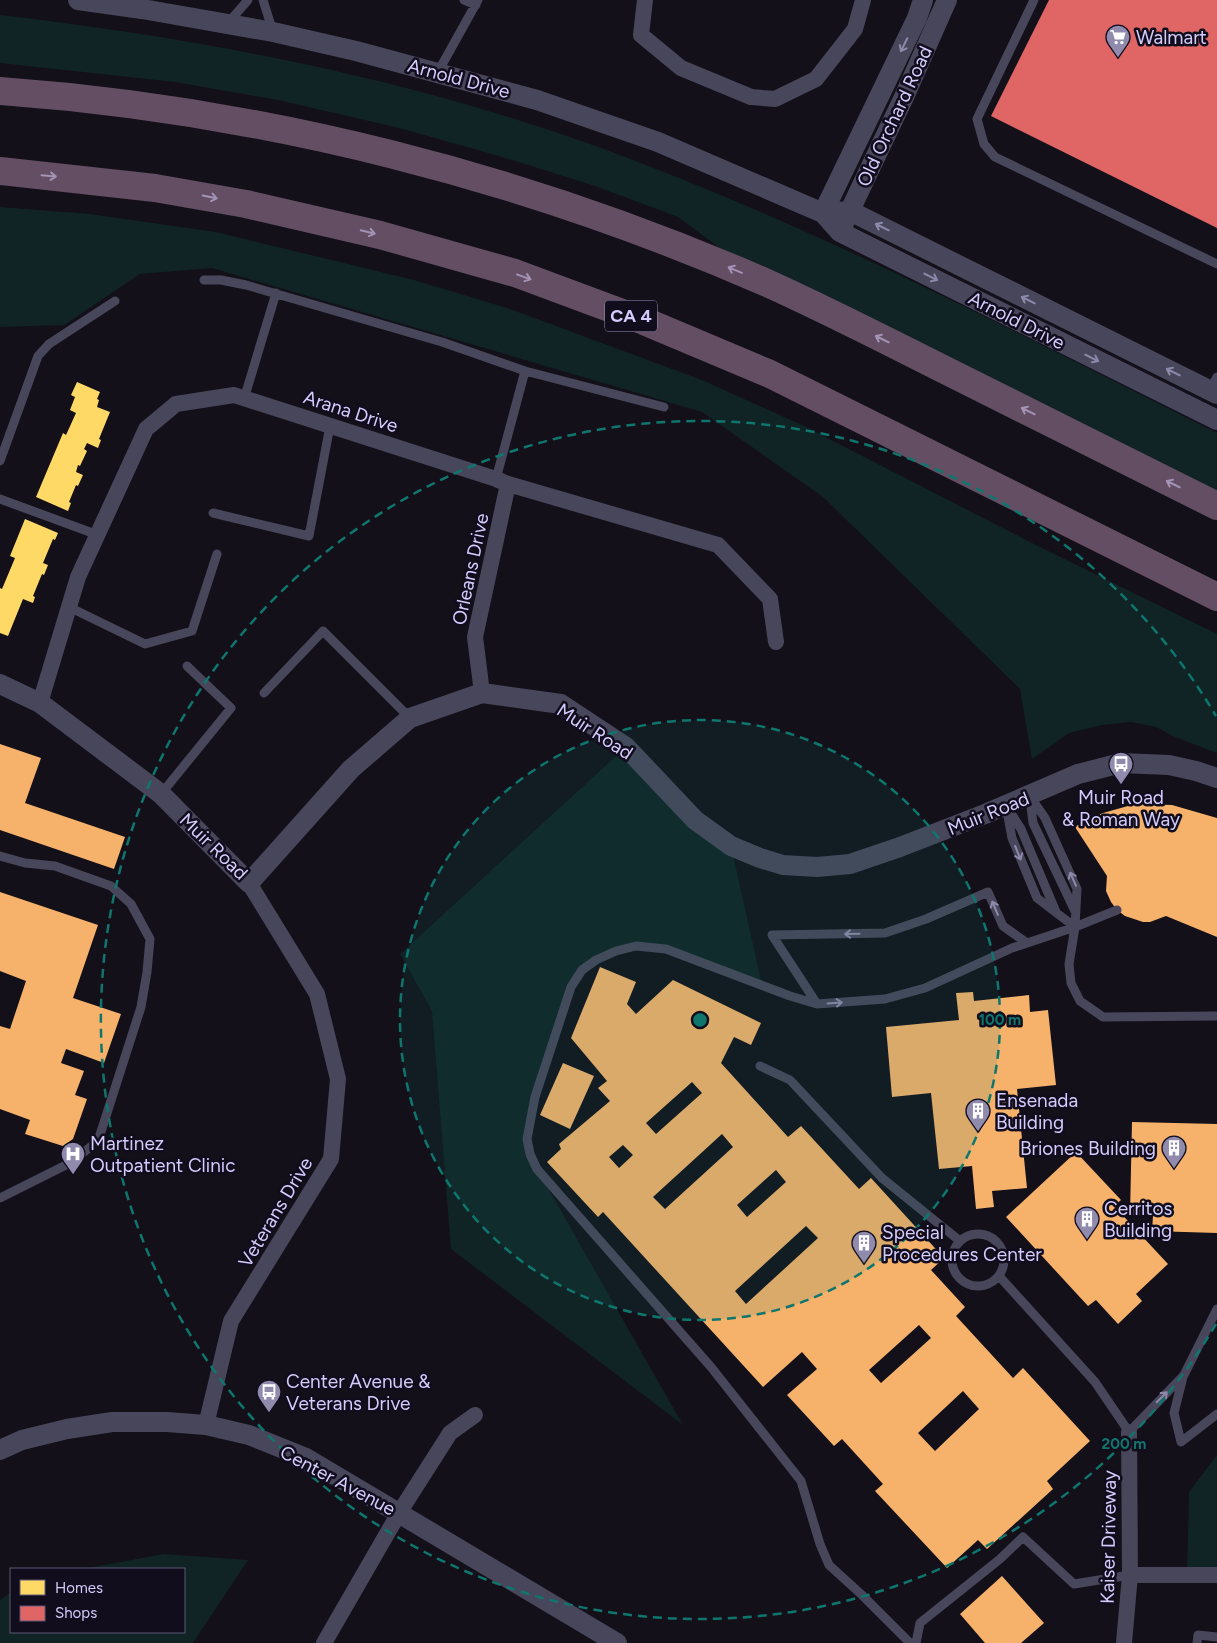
<svg xmlns="http://www.w3.org/2000/svg" width="1217" height="1643" viewBox="0 0 1217 1643" font-family="Figtree,sans-serif">
	<rect width="100%" height="100%" fill="#13101a"/>
	<path fill="#102325" d="M0 15C215 40 430 82 633 160 834 236 1025 337 1217 433V506L767 283 678 217 595 186 499 156 399 128 278 100 175 82 0 63Z
		M0 207 90 214 216 232 414 280 507 308 702 380 802 425 1032 543 1217 634V753L1175 737 1156 727 1131 722 1102 725 1069 733 1032 759 1020 689 823 497 702 412 212 268 140 274 64 325 0 327Z
		M626 747 731 846 762 985 652 946 596 960 571 988 527 1139 537 1169 683 1425 451 1249 432 1011 400 954Z
		M1217 1455V1575H1187L1189 1492Z
		M164 1554 248 1560 193 1643H0V1600L11 1592V1632H184V1569H83Z"/>
	<path fill="#ffd966" d="M77 382 100 392 97 399 99 400 97 407 110 412 99 439 101 440 98 448 87 443 84 449 87 451 80 466 78 465 76 472 83 475 78 486 76 485 69 502 71 503 68 511 36 497 63 433 66 435 76 413 70 410 75 397 71 395Z
		M25 519 58 533 55 540 53 539 43 563 48 565 44 575 42 574 33 596 35 597 33 603 23 599 8 636 0 633V588L2 589 15 558 10 556Z"/>
	<path fill="#e06666" d="M1049 0H1217V228L991 116Z"/>
	<path fill="#f6b26b" fill-rule="evenodd" d="M0 744 41 758 25 803 125 837 114 869 0 830Z
		M1135 804 1172 805 1217 818V937L1166 916 1150 922H1143L1125 916 1117 910 1111 902 1106 891 1107 876 1075 827 1086 820 1103 813Z
		M0 892 98 925 73 998 121 1014 104 1063 66 1049 61 1063 84 1071 75 1095 87 1099 73 1139 63 1146 25 1134 30 1120 0 1109V1026L10 1029 26 981 0 971Z
		M600 967 636 982 627 1004 636 1014 673 980 761 1023 751 1045 734 1037 721 1063 788 1137 801 1126 859 1189 871 1178 944 1258 931 1270 965 1307 956 1316 1013 1378 1023 1368 1090 1441 1047 1481 1053 1489 987 1549 978 1540 947 1568 875 1491 883 1484 842 1439 834 1446 787 1395 817 1369 802 1352 763 1387 603 1212 598 1217 547 1162 561 1149 559 1144 610 1101 598 1088 607 1081 571 1038ZM692 1082 702 1093 656 1134 646 1123ZM722 1134 733 1147 665 1209 653 1197ZM623 1145 633 1155 619 1168 609 1157ZM776 1170 786 1182 747 1217 737 1205ZM806 1226 818 1238 746 1304 735 1291ZM919 1325 931 1338 881 1383 869 1370ZM963 1391 979 1409 935 1451 918 1433Z
		M973 992 974 1001 1029 995 1030 1012 1048 1010 1056 1085 1017 1089 1027 1188 992 1191 994 1207 976 1209 972 1166 939 1169 931 1093 892 1097 886 1027 959 1020 956 993Z
		M563 1063 594 1076 570 1129 540 1115Z
		M1132 1122 1217 1124V1233L1152 1231 1153 1216 1130 1215Z
		M1076 1152 1121 1200 1114 1206 1168 1264 1136 1294 1142 1301 1118 1324 1096 1300 1088 1306 1006 1217Z
		M1002 1576 1044 1623 1021 1643H985L960 1614Z"/>
	<g fill="none" stroke-linecap="round" stroke-linejoin="round">
		<path stroke="#48465a" stroke-width="9" d="M263 0 273 32
			M464 0 476 5
			M1034 0 977 119 984 144 995 157 1217 264
			M228 23 248 0
			M438 72 478 0
			M204 280H221L246 285 442 342 525 371 664 407
			M1210 390 1217 377
			M244 399 276 293
			M0 461 38 356 49 344 115 301
			M496 479 525 371
			M0 499 98 535
			M213 513 309 536 330 426
			M69 607 145 644 192 631 217 554
			M264 693 323 631 410 718
			M161 794 231 708 187 666
			M1030 796 1045 818 1077 889 1075 927 1069 964 1071 983 1080 1001 1103 1017 1217 1016
			M1030 799 1033 823 1075 911
			M1006 806 1012 838 1037 898 1075 927
			M1009 810 1021 829 1056 912
			M0 856 25 863 55 866 111 886 131 904 150 939 147 972 141 1007 98 1141 70 1163 0 1198
			M1027 943 1003 926 988 892 926 919 885 933 772 935 817 1004 885 999 925 988 1012 948 1075 927 1117 910
			M817 1004 790 996 666 949 636 946 616 951 596 960 582 970 571 987 535 1097 527 1139 530 1154 537 1169 711 1367 801 1481 820 1544 829 1565 862 1595 910 1643
			M760 1066 790 1080 882 1178 960 1241
			M952 1260a26 26 0 1 1 52 0a26 26 0 1 1-52 0Z
			M999 1276 1095 1382 1129 1432 1184 1375 1217 1309
			M1183 1377 1174 1413 1181 1442 1217 1414
			M916 1643 920 1623 1000 1559 1023 1537 1074 1584 1130 1575
			M1197 1643 1198 1635 1217 1637"/>
		<path stroke="#48465a" stroke-width="16" d="M645 0 641 35 681 68 751 97 775 99 816 79 855 29 863 0
			M482 693 475 637 508 484
			M40 703 78 577 146 429 176 404 234 395 496 479 508 484 718 545 770 599 776 642
			M206 1425 231 1321 331 1159 338 1079 317 994 249 883
			M1130 1575H1217
			M324 1643 399 1513 450 1433 475 1415
			M1124 1643 1130 1575 1129 1432"/>
		<path stroke="#48465a" stroke-width="20" d="M78 0 142 9 273 32 356 51 537 100 658 142 823 213 840 232 1217 420
			M823 213 850 211 1217 394
			M823 213 917 18 923 0
			M844 223 904 97 947 0
			M0 684 40 703 161 794 249 883 351 769 410 718 482 693 561 704 626 747 695 820 731 846 760 858 783 865 817 867 850 864 900 847 985 814 1078 774 1121 763 1169 765 1196 771 1217 778
			M0 1450 22 1440 67 1429 112 1422H167L206 1425 249 1435 306 1458 617 1643"/>
		<path stroke="#644e63" stroke-width="28" d="M0 91C264 110 525 177 767 283 827 310 885 340 943 369 1034 415 1126 460 1217 506
			M0 171 155 188 246 204 380 235 515 273 644 321 770 374 1217 597"/>
	</g>
	<defs><path id="oneway-shaft" d="M-6 0H5M1.5-3L5.5 0L1.5 3" fill="none" stroke-width="1.6" stroke-linecap="round" stroke-linejoin="round" transform="scale(1.25)"/></defs>
	<g stroke="#8e89ab">
		<use href="#oneway-shaft" transform="translate(904 45) rotate(116)"/>
		<use href="#oneway-shaft" transform="translate(882 227) rotate(-154)"/>
		<use href="#oneway-shaft" transform="translate(931 277) rotate(27)"/>
		<use href="#oneway-shaft" transform="translate(1028 300) rotate(-154)"/>
		<use href="#oneway-shaft" transform="translate(1092 358) rotate(27)"/>
		<use href="#oneway-shaft" transform="translate(1173 372) rotate(-154)"/>
		<use href="#oneway-shaft" transform="translate(1018 853) rotate(68)"/>
		<use href="#oneway-shaft" transform="translate(1073 879) rotate(-114)"/>
		<use href="#oneway-shaft" transform="translate(995 908) rotate(-113)"/>
		<use href="#oneway-shaft" transform="translate(852 934) rotate(179)"/>
		<use href="#oneway-shaft" transform="translate(835 1003) rotate(-4)"/>
		<use href="#oneway-shaft" transform="translate(1162 1397) rotate(-45)"/>
	</g>
	<g stroke="#a293b7">
		<use href="#oneway-shaft" transform="translate(49 176) rotate(5)"/>
		<use href="#oneway-shaft" transform="translate(210 197) rotate(11)"/>
		<use href="#oneway-shaft" transform="translate(368 232) rotate(14)"/>
		<use href="#oneway-shaft" transform="translate(735 270) rotate(-157)"/>
		<use href="#oneway-shaft" transform="translate(524 277) rotate(20)"/>
		<use href="#oneway-shaft" transform="translate(882 339) rotate(-154)"/>
		<use href="#oneway-shaft" transform="translate(1028 411) rotate(-154)"/>
		<use href="#oneway-shaft" transform="translate(1173 484) rotate(-154)"/>
	</g>
	<circle cx="700" cy="1020" r="300" fill="#0f766e" fill-opacity=".12"/>
	<g fill="none" stroke="#0f766e" stroke-width="2.5" stroke-dasharray="9 6">
		<circle cx="700" cy="1020" r="300"/>
		<path d="M1216 1324A599 599 0 1 1 1216 716"/>
	</g>
	<defs>
		<symbol id="supermarket-pin" viewBox="-11 -11 22 30"><path d="M0 17L-7.5 6A9.5 9.5 0 1 1 7.5 6Z" fill="#908aad" stroke="#110d1d"/><path d="M-6-5.5h2.5l.6 2H6L4.5 2H-2.5L-4.4-4H-6ZM-1.5 3.2a1.3 1.3 0 1 0 .1 0ZM3 3.2a1.3 1.3 0 1 0 .1 0Z" fill="#fff"/></symbol>
		<symbol id="bus-pin" viewBox="-11 -11 22 30"><path d="M0 17L-7.5 6A9.5 9.5 0 1 1 7.5 6Z" fill="#908aad" stroke="#110d1d"/><path d="M-5-6H5V4H4V6H2V4H-2V6H-4V4H-5ZM-3.5-4V0h7V-4ZM-3.5 1.2v1.5H-2V1.2ZM2 1.2v1.5H3.5V1.2Z" fill="#fff"/></symbol>
		<symbol id="building-pin" viewBox="-11 -11 22 30"><path d="M0 17L-7.5 6A9.5 9.5 0 1 1 7.5 6Z" fill="#908aad" stroke="#110d1d"/><path d="M-4-6H4V6H1V3H-1V6H-4ZM-2.5-4.3h1.7v1.8h-1.7ZM.8-4.3h1.7v1.8H.8ZM-2.5-1h1.7V.8h-1.7ZM.8-1h1.7V.8H.8Z" fill="#fff"/></symbol>
		<symbol id="hospital-pin" viewBox="-11 -11 22 30"><path d="M0 17L-7.5 6A9.5 9.5 0 1 1 7.5 6Z" fill="#908aad" stroke="#110d1d"/><path d="M-5-5h3v3.5h4V-5h3V5h-3V1.5h-4V5h-3Z" fill="#fff"/></symbol>
	</defs>
	<g fill-rule="evenodd">
		<use href="#supermarket-pin" x="1104" y="23" width="28" height="38"/>
		<use href="#bus-pin" x="1107" y="750" width="28" height="38"/>
		<use href="#building-pin" x="964" y="1097" width="28" height="38"/>
		<use href="#building-pin" x="1160" y="1134" width="28" height="38"/>
		<use href="#hospital-pin" x="59" y="1140" width="28" height="38"/>
		<use href="#building-pin" x="1073" y="1205" width="28" height="38"/>
		<use href="#building-pin" x="850" y="1229" width="28" height="38"/>
		<use href="#bus-pin" x="255" y="1378" width="28" height="38"/>
	</g>
	<g text-anchor="middle" stroke-width="5" stroke-linejoin="round" paint-order="stroke">
		<rect fill="#110d1d" stroke="#9a93b9" stroke-width="1" x="605" y="300.5" width="52" height="31" rx="4"/>
		<g font-size="18" font-weight="bold" fill="#d4ccfc">
			<text x="631" y="322">CA 4</text>
		</g>
		<g font-size="19" fill="#d4ccfc" stroke="#110d1d" text-anchor="start">
			<text x="1136" y="44">Walmart</text>
			<text x="1121" y="804" text-anchor="middle">Muir Road<tspan x="1121" dy="22">&amp; Roman Way</tspan></text>
			<text x="996" y="1107">Ensenada<tspan x="996" dy="22">Building</tspan></text>
			<text x="90" y="1150">Martinez<tspan x="90" dy="22">Outpatient Clinic</tspan></text>
			<text x="1156" y="1155" text-anchor="end">Briones Building</text>
			<text x="1104" y="1215">Cerritos<tspan x="1104" dy="22">Building</tspan></text>
			<text x="882" y="1239">Special<tspan x="882" dy="22">Procedures Center</tspan></text>
			<text x="286" y="1388">Center Avenue &amp;<tspan x="286" dy="22">Veterans Drive</tspan></text>
		</g>
		<g font-size="19" fill="#d4ccfc" stroke="#110d1d">
			<text transform="translate(459 78) rotate(15)" y="7">Arnold Drive</text>
			<text transform="translate(894 116) rotate(-65)" y="7">Old Orchard Road</text>
			<text transform="translate(1017 320) rotate(27)" y="7">Arnold Drive</text>
			<text transform="translate(351 411) rotate(18)" y="7">Arana Drive</text>
			<text transform="translate(470 569) rotate(-78)" y="7">Orleans Drive</text>
			<text transform="translate(595 731) rotate(33)" y="7">Muir Road</text>
			<text transform="translate(988 813) rotate(-22)" y="7">Muir Road</text>
			<text transform="translate(214 846) rotate(44)" y="7">Muir Road</text>
			<text transform="translate(275 1212) rotate(-59)" y="7">Veterans Drive</text>
			<text transform="translate(338 1480) rotate(28)" y="7">Center Avenue</text>
			<text transform="translate(1108 1537) rotate(-89)" y="7">Kaiser Driveway</text>
		</g>
	</g>
	<circle cx="700" cy="1020" r="8" fill="#0f766e" stroke="#110d1d" stroke-width="2.5"/>
	<g font-size="15" text-anchor="middle" font-weight="bold" fill="#0f766e" stroke="#110d1d" stroke-width="5" stroke-linejoin="round" paint-order="stroke">
		<text x="1000" y="1025">100 m</text>
		<text x="1124" y="1449">200 m</text>
	</g>
	<rect x="10" y="1568" width="175" height="65" fill="#110d1d" stroke="#5f5976"/>
	<rect x="20" y="1580" width="25" height="15" fill="#ffd966" stroke="#5f5976"/>
	<text x="55" y="1593" font-size="15" fill="#d4ccfc">Homes</text>
	<rect x="20" y="1606" width="25" height="15" fill="#e06666" stroke="#5f5976"/>
	<text x="55" y="1618" font-size="15" fill="#d4ccfc">Shops</text>
</svg>
